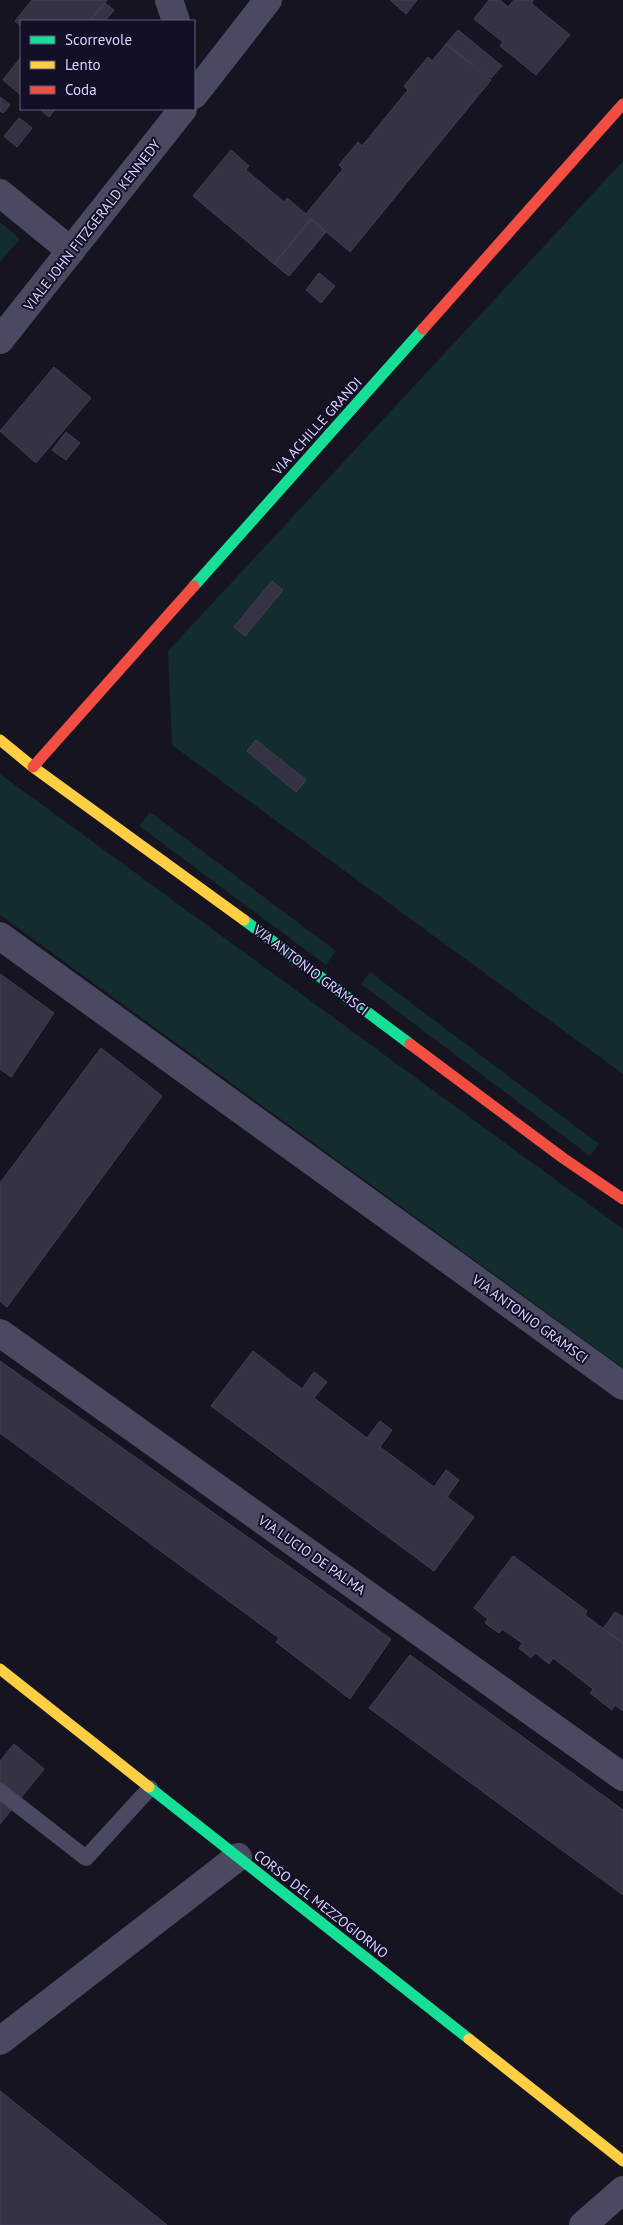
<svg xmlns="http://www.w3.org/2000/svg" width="623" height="2225" viewBox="0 0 623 2225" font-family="'PT Sans',sans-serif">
	<rect width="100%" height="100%" fill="#161421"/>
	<path fill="#132c2d" d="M623 161V1074L172 745 168 651Z
		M0 222 20 239 0 262Z
		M0 774 623 1229V1368L0 915Z
		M150 812 336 951 326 965 139 826Z
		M370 972 599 1144 590 1156 361 984Z"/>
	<path fill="#343243" stroke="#433f54" d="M32 0H107L90 21H21V26L15 21Z
		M390 0H417L406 14Z
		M489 0H500L508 7 514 0H533L532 4 570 35 536 75 500 46 503 42 474 19Z
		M105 3 114 10 105 21H90Z
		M458 30 502 66 491 78 446 44Z
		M446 44 491 80 350 252 311 219 274 264 193 196 231 150 249 166 246 170 284 202 287 198 306 214 343 169 339 165 358 142 362 146 408 90 404 86 428 57 432 61Z
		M21 57V95L3 80Z
		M0 97 10 105 3 113 0 111Z
		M39 109H55L49 117Z
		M19 118 32 128 17 147 4 136Z
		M311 219 326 232 289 276 274 264Z
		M319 273 335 286 321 303 306 290Z
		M54 367 91 398 36 463 0 431Z
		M66 432 80 443 66 460 52 450Z
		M272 581 283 590 245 636 234 627Z
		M256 740 306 780 296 792 247 751Z
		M0 974 54 1013 11 1077 0 1069Z
		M101 1048 162 1096 7 1307 0 1301V1183Z
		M253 1351 302 1389 314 1372 327 1382 314 1398 367 1438 380 1421 392 1430 380 1447 434 1487 446 1470 459 1480 447 1497 474 1517 434 1571 211 1406Z
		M0 1361 391 1639 350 1699 276 1642 279 1638 0 1433Z
		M513 1556 587 1611 585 1615 623 1643V1711L615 1705 612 1710 590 1693 593 1689 553 1658 549 1664 535 1653 531 1658 519 1648 522 1643 502 1629 499 1633 485 1623 488 1619 474 1608Z
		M615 1612 623 1617V1643L603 1629Z
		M410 1655 623 1810V1895L369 1708Z
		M14 1744 44 1769 0 1824V1761Z
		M0 2091 167 2225H0Z"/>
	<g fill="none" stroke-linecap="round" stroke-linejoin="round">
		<path stroke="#4a4962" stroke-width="16" d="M0 1791 86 1858 150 1788"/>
		<path stroke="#4a4962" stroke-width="28" d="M169 0 176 21
			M194 95 268 0
			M0 193 71 251
			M0 340 183 109
			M0 936 623 1386
			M0 1333 623 1777
			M0 2041 238 1857
			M583 2225 623 2190"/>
		<path stroke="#16e098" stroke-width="11" d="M194 586 423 329
			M244 920 410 1044
			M149 1787 469 2039"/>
		<path stroke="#ffcf43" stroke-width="11" d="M0 740 33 767 244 920
			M0 1669 149 1787
			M469 2039 623 2161"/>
		<path stroke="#f24e42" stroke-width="11" d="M423 329 623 104
			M33 767 194 586
			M410 1044 563 1158 623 1199"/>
	</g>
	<g text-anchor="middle" stroke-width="4" stroke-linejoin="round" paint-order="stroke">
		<g font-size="14" fill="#d9d4ff" stroke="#130f26">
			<text transform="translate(92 225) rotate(-52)" y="5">VIALE JOHN FITZGERALD KENNEDY</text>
			<text transform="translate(317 426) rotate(-48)" y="5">VIA ACHILLE GRANDI</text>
			<text transform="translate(311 970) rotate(37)" y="5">VIA ANTONIO GRAMSCI</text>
			<text transform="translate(530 1319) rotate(36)" y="5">VIA ANTONIO GRAMSCI</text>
			<text transform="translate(312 1555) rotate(35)" y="5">VIA LUCIO DE PALMA</text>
			<text transform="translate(321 1904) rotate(38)" y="5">CORSO DEL MEZZOGIORNO</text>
		</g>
	</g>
	<rect x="20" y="20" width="175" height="90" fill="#130f26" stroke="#625e7d"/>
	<rect x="30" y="36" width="25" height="8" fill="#16e098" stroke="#625e7d"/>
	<text x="65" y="45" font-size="15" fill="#d9d4ff">Scorrevole</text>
	<rect x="30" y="61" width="25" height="8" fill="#ffcf43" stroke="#625e7d"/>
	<text x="65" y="70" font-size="15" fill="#d9d4ff">Lento</text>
	<rect x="30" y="86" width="25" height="8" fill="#f24e42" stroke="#625e7d"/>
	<text x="65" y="95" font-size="15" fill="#d9d4ff">Coda</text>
</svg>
